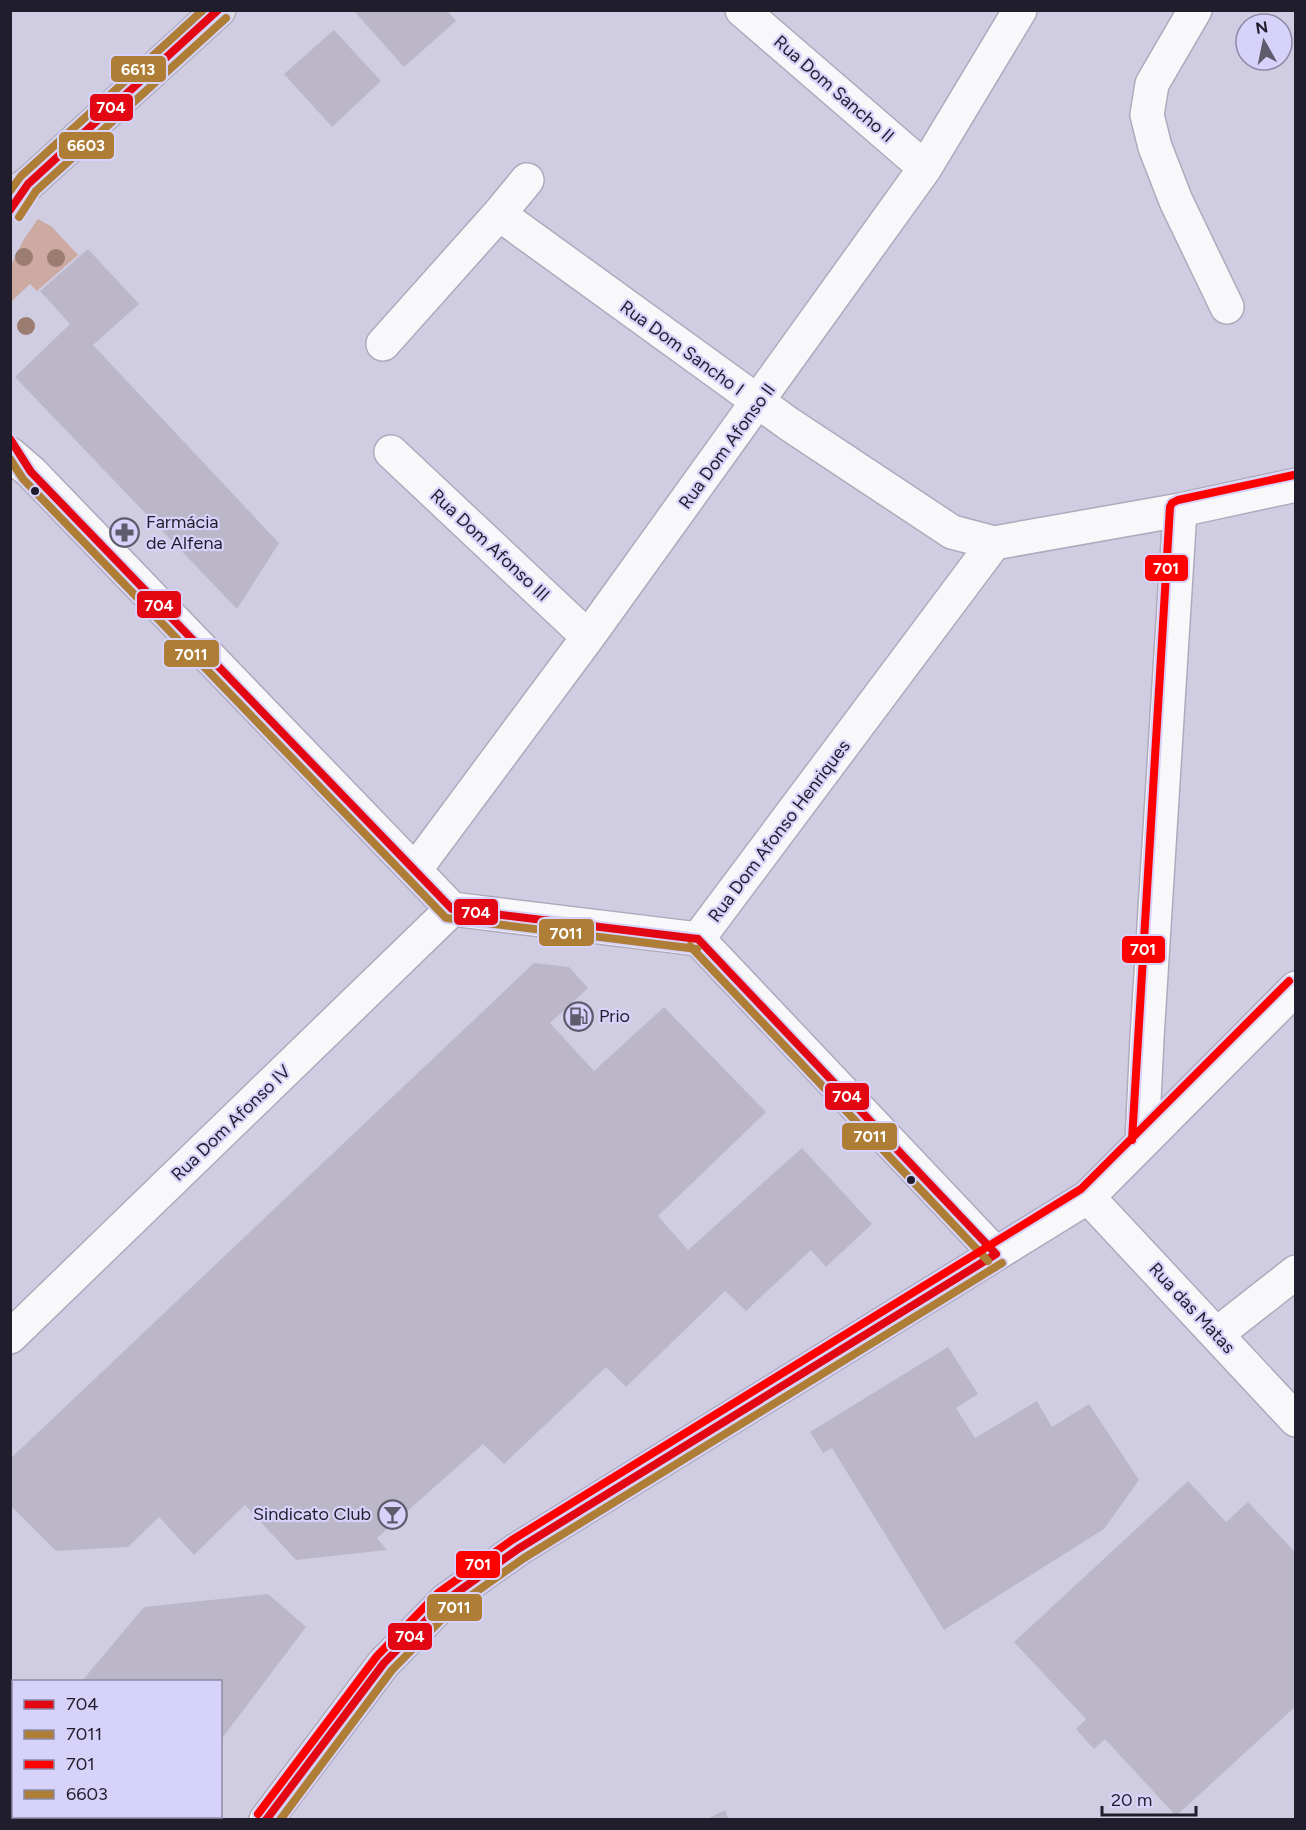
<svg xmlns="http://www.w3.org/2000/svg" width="1306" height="1830" viewBox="0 0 1306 1830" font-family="Figtree,sans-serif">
	<rect width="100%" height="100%" fill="#d0cde3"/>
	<path fill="#ccaaa1" d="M38 219 52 227 78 255 37 291 30 284 11 302V265L24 239Z"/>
	<path fill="#bcb7c8" d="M353 10H447L456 21 404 67Z
		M334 30 381 81 332 127 284 74Z
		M88 249 139 304 93 345 279 543 237 609 15 377 70 324 40 291Z
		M534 963 569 967 588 988 550 1023 594 1071 664 1007 766 1112 658 1216 688 1250 802 1148 872 1224 826 1267 811 1250 746 1311 725 1291 626 1387 606 1367 504 1464 483 1444 377 1538 387 1550 296 1560 245 1505 194 1555 159 1517 128 1547 56 1551 10 1505V1459Z
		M948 1347 978 1394 956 1408 975 1438 1037 1401 1052 1427 1089 1404 1139 1480 1104 1529 944 1630 832 1448 823 1453 810 1432Z
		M1188 1481 1226 1522 1248 1502 1296 1553V1706L1176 1816 1105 1739 1094 1749 1076 1729 1086 1719 1014 1642Z
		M268 1594 306 1627 220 1741V1682H81L144 1607Z
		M725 1810 729 1820H705Z
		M45 1816H162L160 1820H49Z"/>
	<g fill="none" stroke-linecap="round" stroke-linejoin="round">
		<defs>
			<path id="minor" d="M742 10 925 168
				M1195 10 1152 84 1147 115 1155 147 1176 201 1227 307
				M499 214 789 424 952 532 994 543
				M383 344 499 214 527 180
				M391 452 588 637
				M10 454 31 472 452 909 698 939
				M415 870 588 637 925 168 1020 10
				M698 939 994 543 1180 510 1296 485
				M698 939 996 1254
				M1142 1141 1147 1038 1180 510
				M1088 1197 1296 1420
				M1217 1334 1296 1272
				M10 1337 452 909
				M266 1820 384 1663 445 1601 518 1549 1088 1197 1296 988"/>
			<path id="major" d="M10 196 28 184 219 10"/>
		</defs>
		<use href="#minor" stroke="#adaabc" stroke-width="36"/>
		<use href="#major" stroke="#b1afbb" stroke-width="36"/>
		<use href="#minor" stroke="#f8f8fb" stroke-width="33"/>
		<use href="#major" stroke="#d7dee0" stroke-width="33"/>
		<defs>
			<path id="bus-1" d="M10 210 28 184 218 10
				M10 439 31 472 452 909 698 939
				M698 939 996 1254
				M266 1820 384 1663 445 1601 518 1549 996 1254"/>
			<path id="bus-2" d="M10 459 23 479 446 918 697 949
				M690 946 988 1261
				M280 1820 392 1670 452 1609 524 1558 1002 1263"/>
			<path id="bus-3" d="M1132 1140 1170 507 1172 503 1178 500 1294 475
				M258 1814 377 1656 438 1593 512 1540 1081 1189 1289 981"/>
			<path id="bus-4" d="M19 217 36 191 226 18"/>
			<path id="bus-5" d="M10 191 21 176 203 10"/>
		</defs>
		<use href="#bus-1" stroke="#d6d2f9" stroke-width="12"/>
		<use href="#bus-2" stroke="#d6d2f9" stroke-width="12"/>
		<use href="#bus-3" stroke="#d6d2f9" stroke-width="12"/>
		<use href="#bus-4" stroke="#d6d2f9" stroke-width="12"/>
		<use href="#bus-5" stroke="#d6d2f9" stroke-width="12"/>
		<use href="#bus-1" stroke="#e30613" stroke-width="8"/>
		<use href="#bus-2" stroke="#ae7d36" stroke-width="8"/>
		<use href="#bus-3" stroke="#f00" stroke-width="8"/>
		<use href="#bus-4" stroke="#ae7d36" stroke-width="8"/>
		<use href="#bus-5" stroke="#ae7d36" stroke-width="8"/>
	</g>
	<g fill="#9b7c71">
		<circle cx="24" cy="257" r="9"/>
		<circle cx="56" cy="258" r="9"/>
		<circle cx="26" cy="326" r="9"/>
	</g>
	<defs>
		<symbol id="pharmacy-ring" viewBox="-11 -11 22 22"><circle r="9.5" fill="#d6d2f9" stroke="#5e5b6c" stroke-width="1.5"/><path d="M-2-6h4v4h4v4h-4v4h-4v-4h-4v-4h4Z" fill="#5e5b6c"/></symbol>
		<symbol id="fuel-ring" viewBox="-11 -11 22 22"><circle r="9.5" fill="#d6d2f9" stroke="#5e5b6c" stroke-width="1.5"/><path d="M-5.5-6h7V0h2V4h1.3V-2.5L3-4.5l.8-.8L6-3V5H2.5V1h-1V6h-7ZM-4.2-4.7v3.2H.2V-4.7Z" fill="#5e5b6c"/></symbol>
		<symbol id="bar-ring" viewBox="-11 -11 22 22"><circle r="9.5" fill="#d6d2f9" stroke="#5e5b6c" stroke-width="1.5"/><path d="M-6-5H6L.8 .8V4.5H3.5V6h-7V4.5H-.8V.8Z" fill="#5e5b6c"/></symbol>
	</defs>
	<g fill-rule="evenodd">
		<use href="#pharmacy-ring" x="108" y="516" width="33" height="33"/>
		<use href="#fuel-ring" x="562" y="1000" width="33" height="33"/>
		<use href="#bar-ring" x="376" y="1498" width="33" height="33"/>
	</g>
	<g fill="#201e2c" stroke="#d6d2f9" stroke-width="2">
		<circle cx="35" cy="491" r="5"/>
		<circle cx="911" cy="1180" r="5"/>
	</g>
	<g text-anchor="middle" stroke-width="4.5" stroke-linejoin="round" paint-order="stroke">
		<g font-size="18" fill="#201e2c" stroke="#d6d2f9">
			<text transform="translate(834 89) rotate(41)" y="6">Rua Dom Sancho II</text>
			<text transform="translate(682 348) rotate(36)" y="6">Rua Dom Sancho I</text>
			<text transform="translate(727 446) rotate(-54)" y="6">Rua Dom Afonso II</text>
			<text transform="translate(490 545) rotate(43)" y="6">Rua Dom Afonso III</text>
			<text transform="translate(779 831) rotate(-53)" y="6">Rua Dom Afonso Henriques</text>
			<text transform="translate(231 1123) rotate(-44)" y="6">Rua Dom Afonso IV</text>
			<text transform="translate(1192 1308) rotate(47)" y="6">Rua das Matas</text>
		</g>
		<g font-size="18" fill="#201e2c" stroke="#d6d2f9" text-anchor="start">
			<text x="146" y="528">Farmácia<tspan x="146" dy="21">de Alfena</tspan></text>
			<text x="599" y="1022">Prio</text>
			<text x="371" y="1520" text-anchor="end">Sindicato Club</text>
		</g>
	</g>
	<g stroke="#d6d2f9" stroke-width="2">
		<rect x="110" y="55" width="57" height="28" rx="6" fill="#ae7d36"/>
		<rect x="89" y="93" width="45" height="29" rx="6" fill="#e30613"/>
		<rect x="58" y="131" width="57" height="29" rx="6" fill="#ae7d36"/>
		<rect x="1144" y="554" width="45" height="28" rx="6" fill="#f00"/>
		<rect x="136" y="590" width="46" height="29" rx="6" fill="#e30613"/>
		<rect x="163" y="639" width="57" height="29" rx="6" fill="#ae7d36"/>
		<rect x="453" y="898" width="46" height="28" rx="6" fill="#e30613"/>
		<rect x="538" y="918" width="57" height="29" rx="6" fill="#ae7d36"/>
		<rect x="1121" y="935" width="45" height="29" rx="6" fill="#f00"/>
		<rect x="824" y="1082" width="46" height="29" rx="6" fill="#e30613"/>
		<rect x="841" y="1122" width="57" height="29" rx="6" fill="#ae7d36"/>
		<rect x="455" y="1550" width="46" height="29" rx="6" fill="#f00"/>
		<rect x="426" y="1593" width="57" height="29" rx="6" fill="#ae7d36"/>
		<rect x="387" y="1622" width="46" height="29" rx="6" fill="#e30613"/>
	</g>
	<g font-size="16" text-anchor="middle" font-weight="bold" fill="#fff">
		<text x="138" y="75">6613</text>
		<text x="111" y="113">704</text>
		<text x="86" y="151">6603</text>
		<text x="1166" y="574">701</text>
		<text x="159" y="611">704</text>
		<text x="191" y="660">7011</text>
		<text x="476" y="918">704</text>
		<text x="566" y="939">7011</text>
		<text x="1143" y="955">701</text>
		<text x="847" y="1102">704</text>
		<text x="870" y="1142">7011</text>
		<text x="478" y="1570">701</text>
		<text x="454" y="1613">7011</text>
		<text x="410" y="1642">704</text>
	</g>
	<rect width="1306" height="1830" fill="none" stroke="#201e2c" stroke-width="24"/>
	<rect x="12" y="1680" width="210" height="138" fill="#d6d2f9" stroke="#8d8aa7" stroke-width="1.5"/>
	<rect x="24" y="1700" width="30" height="9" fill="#e30613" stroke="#8d8aa7" stroke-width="1.5"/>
	<text x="66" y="1710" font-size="18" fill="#201e2c">704</text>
	<rect x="24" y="1730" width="30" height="9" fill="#ae7d36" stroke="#8d8aa7" stroke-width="1.5"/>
	<text x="66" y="1740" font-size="18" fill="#201e2c">7011</text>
	<rect x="24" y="1760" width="30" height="9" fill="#ff0000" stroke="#8d8aa7" stroke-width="1.5"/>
	<text x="66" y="1770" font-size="18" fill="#201e2c">701</text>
	<rect x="24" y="1790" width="30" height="9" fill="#ae7d36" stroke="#8d8aa7" stroke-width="1.5"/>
	<text x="66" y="1800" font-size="18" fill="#201e2c">6603</text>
	<g transform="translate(1264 42) rotate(351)"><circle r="28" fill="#d6d2f9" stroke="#8d8aa7" stroke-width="1.5"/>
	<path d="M0-4.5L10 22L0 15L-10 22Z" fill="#5e5b6c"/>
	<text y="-9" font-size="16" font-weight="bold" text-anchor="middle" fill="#201e2c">N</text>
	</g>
	<path d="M1102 1806v9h94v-9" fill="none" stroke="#201e2c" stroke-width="3"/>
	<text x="1111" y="1806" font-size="18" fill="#201e2c" stroke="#d6d2f9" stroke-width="4.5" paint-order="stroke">20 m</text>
</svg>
